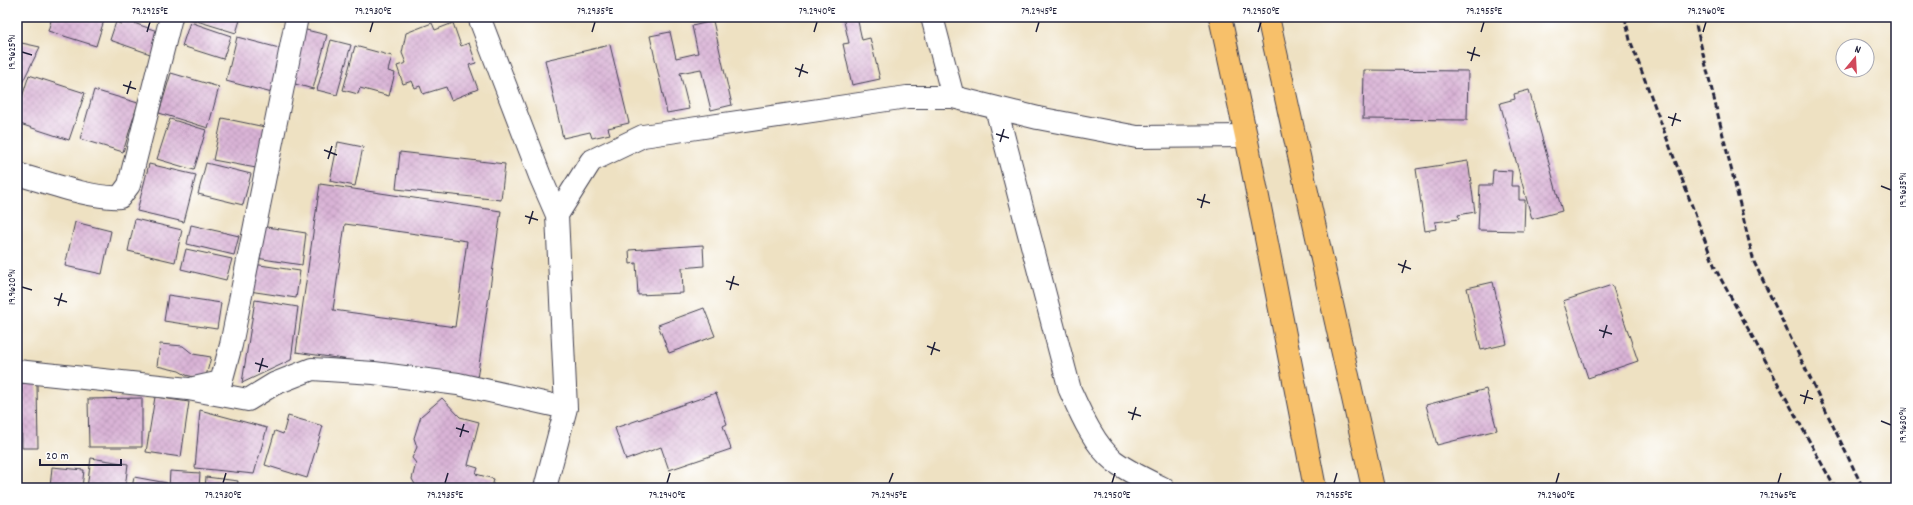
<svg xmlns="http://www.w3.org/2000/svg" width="1913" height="505" viewBox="0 0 1913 505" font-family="Dekko,sans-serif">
	<defs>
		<pattern id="building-cross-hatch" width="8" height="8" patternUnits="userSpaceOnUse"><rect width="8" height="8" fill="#d9b3d6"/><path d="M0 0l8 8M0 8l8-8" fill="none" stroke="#ba9ab9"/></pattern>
	</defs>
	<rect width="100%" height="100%" fill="#fff"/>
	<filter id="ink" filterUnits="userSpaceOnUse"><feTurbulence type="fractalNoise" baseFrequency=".025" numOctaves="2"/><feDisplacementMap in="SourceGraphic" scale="8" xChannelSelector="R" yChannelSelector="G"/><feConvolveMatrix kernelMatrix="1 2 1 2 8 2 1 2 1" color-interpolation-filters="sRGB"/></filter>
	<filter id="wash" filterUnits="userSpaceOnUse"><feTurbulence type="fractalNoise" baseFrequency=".012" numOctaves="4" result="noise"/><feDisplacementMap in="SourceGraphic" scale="16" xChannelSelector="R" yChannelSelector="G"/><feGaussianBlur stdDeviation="0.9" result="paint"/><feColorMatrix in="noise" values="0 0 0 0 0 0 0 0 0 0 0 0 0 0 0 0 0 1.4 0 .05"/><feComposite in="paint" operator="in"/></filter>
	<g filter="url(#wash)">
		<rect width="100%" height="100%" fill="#eee1c2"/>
		<g id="blocks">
			<path fill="url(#building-cross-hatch)" fill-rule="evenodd" d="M52 17H105L96 46 48 31Z
				M187 17H241L236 33 187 18Z
				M843 17H857L862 40 870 38 880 79 852 85 843 44 849 43Z
				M122 19 163 33 156 56 110 40 116 22 121 24Z
				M713 21 732 105 711 110 701 69 680 73 689 109 667 113 650 36 670 32 676 58 698 53 692 26Z
				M190 22 231 36 223 59 182 46Z
				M432 23 435 30 453 23 461 46 469 43 476 63 469 65 478 89 451 100 446 87 423 94 420 86 415 88 412 81 403 84 397 66 406 63 402 53 406 33Z
				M302 29 327 35 313 89 288 82Z
				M237 37 283 49 272 93 226 81Z
				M331 40 351 45 337 95 317 90Z
				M17 42 40 47 17 93Z
				M610 45 629 123 608 128 610 134 592 138 590 132 563 138 545 60Z
				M355 46 392 56 388 71 395 73 389 96 360 88 358 94 343 90Z
				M1364 70 1468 71 1467 120 1363 119Z
				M171 73 219 87 208 128 159 113Z
				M29 75 85 93 69 140 17 123V113Z
				M94 90 138 103 123 152 80 139Z
				M1529 90 1562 211 1532 219 1500 103 1515 99 1514 94Z
				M222 118 265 127 256 168 213 160Z
				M170 119 206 130 194 170 157 159Z
				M338 142 363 147 355 186 330 181Z
				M400 152 505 164 501 200 396 189Z
				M1468 161 1475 212 1458 215 1459 219 1435 222 1436 229 1425 231 1416 169Z
				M206 163 251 174 243 205 198 194Z
				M149 164 196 175 184 222 137 211Z
				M1493 170 1512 171 1511 186H1519V200H1525L1524 231 1478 230 1480 185H1492Z
				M320 184 501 211 477 379 296 352ZM345 224 467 241 455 327 333 310Z
				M135 219 182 230 175 262 128 251Z
				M75 222 111 231 102 274 65 266Z
				M191 225 239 236 234 255 187 244Z
				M260 226 306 233 302 265 256 258Z
				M703 245 704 266 682 268 683 293 638 295 636 263 630 264 629 250Z
				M186 249 232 259 226 280 181 269Z
				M253 264 300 271 296 298 249 291Z
				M1493 282 1507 344 1481 350 1467 288Z
				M1612 285 1638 361 1588 378 1563 301Z
				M168 295 221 303 217 329 164 321Z
				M255 300 298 307 291 360 242 383Z
				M704 308 715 336 669 353 658 325Z
				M160 344 183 346 193 354 211 357 205 380 186 375 179 371 157 366Z
				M21 383 37 384 38 448H22Z
				M1486 389 1497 430 1437 445 1426 405Z
				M17 392H20L18 415H17Z
				M716 393 727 424 723 426 731 449 669 470 661 447 626 460 615 428Z
				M155 397 189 402 181 457 146 452Z
				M142 398V447H89L88 399Z
				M442 398 460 417 479 422 468 465 478 468 476 474 494 479 492 488H417L412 479 416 463 412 458 417 447 414 438 421 416Z
				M200 410 267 428 254 474 195 468Z
				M288 416 323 426 307 478 265 465 275 431 283 434Z
				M91 458 128 464 125 488H87Z
				M52 467 84 470 82 488H50Z
				M170 471 200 473 199 488H169Z
				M134 477 167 483 166 488H132Z
				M206 477 238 481 237 488H205Z"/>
		</g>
	</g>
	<g filter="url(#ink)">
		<use href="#blocks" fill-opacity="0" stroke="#413f4f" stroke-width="1"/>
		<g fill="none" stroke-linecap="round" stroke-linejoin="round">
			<defs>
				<path id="minor" d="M479 17 540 176 557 215
					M932 17 953 97
					M996 108 1070 390C1080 412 1094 445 1114 461 1129 472 1146 480 1163 488
					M17 174C46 182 92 199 120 197L129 185 171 17
					M17 371 188 389 248 400 274 384 312 369 374 373 458 384 566 408
					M194 388 221 382 231 345 297 17
					M545 488 566 408 557 215 591 161 643 136 907 97H953L1038 118 1137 137 1246 136"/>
				<path id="major" d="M1220 17 1246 136 1315 488
					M1268 17 1373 488"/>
			</defs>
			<use href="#minor" stroke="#413f4f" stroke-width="24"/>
			<use href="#major" stroke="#413f4f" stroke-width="24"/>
			<use href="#minor" stroke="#fff" stroke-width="22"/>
			<use href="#major" stroke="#f7c06b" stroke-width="22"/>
			<path stroke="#22223b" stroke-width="3" stroke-dasharray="6 3" stroke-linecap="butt" d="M1625 17 1630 40 1716 270 1835 488
				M1694 17 1754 262 1863 488"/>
		</g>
	</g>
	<path fill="none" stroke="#22223b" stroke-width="1.5" d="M147 32 150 22M370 32 373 22M592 32 595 22M814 32 817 22M1036 32 1039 22M1258 32 1261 22M1481 32 1484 22M1703 32 1706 22M22 52 32 55M1467 52 1480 56M1471 61 1475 47M795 68 808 73M799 77 803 64M123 85 136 89M127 94 131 81M1668 117 1681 121M1672 126 1676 113M996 134 1009 138M1000 142 1004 129M324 150 337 155M328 159 332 146M1881 186 1891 190M1197 199 1210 203M1201 208 1205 194M525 216 538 220M529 224 533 211M1398 264 1411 269M1402 273 1406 260M726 281 739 285M22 287 32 290M730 290 734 276M54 298 67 302M58 306 62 293M1599 330 1612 334M1603 338 1607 325M927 346 940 351M931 355 935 342M255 363 268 367M259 372 263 358M1800 395 1813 399M1804 404 1808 390M1128 412 1141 416M1132 420 1136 407M1881 421 1891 425M456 428 469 432M460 437 464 424M223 483 226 473M445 483 448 473M667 483 670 473M889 483 893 473M1112 483 1115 473M1334 483 1337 473M1556 483 1559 473M1778 483 1781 473"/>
	<rect width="1913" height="505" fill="none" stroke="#fff" stroke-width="44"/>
	<g transform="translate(1855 58) rotate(18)"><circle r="19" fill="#ffffff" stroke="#a7a7b1"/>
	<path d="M0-3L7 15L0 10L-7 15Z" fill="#d1495b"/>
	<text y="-6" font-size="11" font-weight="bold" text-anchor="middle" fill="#22223b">N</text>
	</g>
	<path d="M40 459v6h81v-6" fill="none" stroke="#22223b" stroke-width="2"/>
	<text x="46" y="459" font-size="12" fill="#22223b" stroke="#ffffff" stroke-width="3" paint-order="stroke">20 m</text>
	<rect x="22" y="22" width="1869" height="461" fill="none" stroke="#22223b" stroke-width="1.5"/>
	<g font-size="10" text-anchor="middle" fill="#22223b">
		<text x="150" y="14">79.2925°E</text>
		<text x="373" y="14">79.2930°E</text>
		<text x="595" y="14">79.2935°E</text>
		<text x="817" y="14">79.2940°E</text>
		<text x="1039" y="14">79.2945°E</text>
		<text x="1261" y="14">79.2950°E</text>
		<text x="1484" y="14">79.2955°E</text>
		<text x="1706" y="14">79.2960°E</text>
		<text transform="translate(11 52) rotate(-90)" y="4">19.9625°N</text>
		<text transform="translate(1902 190) rotate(-90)" y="4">19.9635°N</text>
		<text transform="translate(11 287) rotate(-90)" y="4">19.9620°N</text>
		<text transform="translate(1902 425) rotate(-90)" y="4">19.9630°N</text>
		<text x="223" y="498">79.2930°E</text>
		<text x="445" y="498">79.2935°E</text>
		<text x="667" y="498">79.2940°E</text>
		<text x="889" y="498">79.2945°E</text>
		<text x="1112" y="498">79.2950°E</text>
		<text x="1334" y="498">79.2955°E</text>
		<text x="1556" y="498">79.2960°E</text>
		<text x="1778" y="498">79.2965°E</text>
	</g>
</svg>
